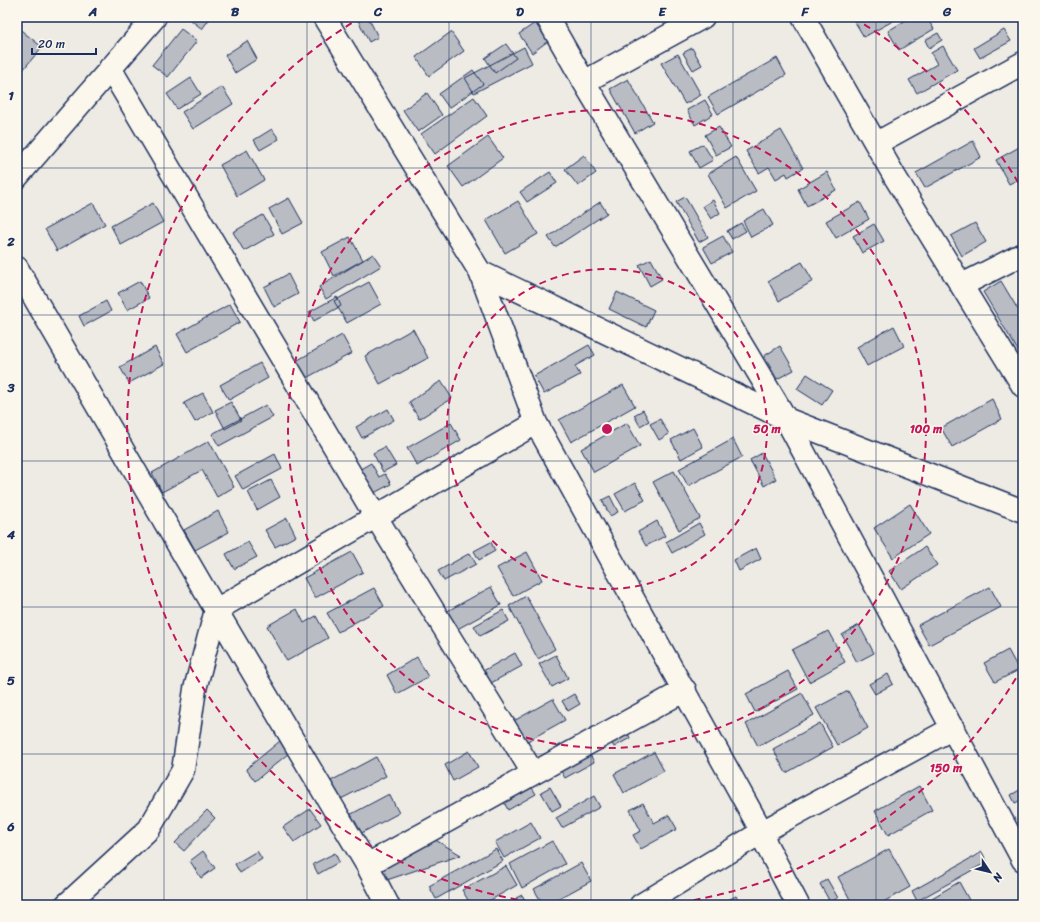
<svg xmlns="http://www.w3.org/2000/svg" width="1040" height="922" viewBox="0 0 1040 922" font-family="Sriracha,sans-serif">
	<rect width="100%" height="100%" fill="#eeebe4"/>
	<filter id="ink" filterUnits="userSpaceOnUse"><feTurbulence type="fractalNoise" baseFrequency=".025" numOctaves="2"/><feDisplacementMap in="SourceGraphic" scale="8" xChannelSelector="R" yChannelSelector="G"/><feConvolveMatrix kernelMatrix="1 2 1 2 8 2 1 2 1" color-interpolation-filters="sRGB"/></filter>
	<g filter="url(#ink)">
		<path fill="#b9bcc3" stroke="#1b2f5e" d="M193 17H211L202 29 191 20Z
			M359 17H368L378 37 369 42 357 18Z
			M852 17H900L864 37Z
			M911 17H926L934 29 899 50 888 31Z
			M535 23 548 41 532 53 519 34Z
			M17 27 42 47 17 77Z
			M181 29 197 41 168 77 152 65Z
			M1004 30 1011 41 980 58 974 48Z
			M451 32 464 51 429 76 416 57Z
			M938 33 942 40 929 48 925 40Z
			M247 41 257 59 235 73 225 55Z
			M506 44 516 58 495 73 485 58Z
			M943 46 957 70 917 93 909 80 937 64 931 53Z
			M524 47 532 63 474 93 465 78Z
			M692 48 702 65 693 70 683 53Z
			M678 54 701 95 685 104 661 63Z
			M777 58 786 75 718 114 708 97Z
			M473 70 483 84 449 108 439 94Z
			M191 78 201 94 177 109 167 94Z
			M628 79 653 122 635 133 610 89Z
			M222 87 233 104 193 129 182 112Z
			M427 93 442 115 418 132 403 110Z
			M474 97 487 116 435 154 421 134Z
			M705 100 713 114 695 125 687 110Z
			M719 127 731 147 716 155 705 135Z
			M272 129 279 139 260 150 254 140Z
			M781 130 803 168 788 177 786 173 776 179 769 167 759 173 746 151Z
			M488 137 503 158 463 187 448 166Z
			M973 141 981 157 925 188 916 173Z
			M703 144 713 160 699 168 690 151Z
			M1023 145V177L1009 184 996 160Z
			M247 150 264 180 237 196 220 165Z
			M584 155 596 173 578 186 565 169Z
			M736 157 756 191 727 208 708 174Z
			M550 172 557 183 527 202 520 192Z
			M827 172 836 190 807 206 798 189Z
			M685 197 708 237 699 242 676 202Z
			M289 198 303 223 282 234 269 209Z
			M713 200 720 213 711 219 703 206Z
			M518 201 538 234 505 253 486 220Z
			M600 202 607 213 555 247 548 237Z
			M860 202 869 219 836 238 826 221Z
			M93 203 105 224 57 251 45 229Z
			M153 203 163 222 121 245 111 226Z
			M764 209 773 225 751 237 743 221Z
			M263 215 274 234 244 251 233 232Z
			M741 223 746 231 732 239 727 231Z
			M975 223 986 242 962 256 951 236Z
			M874 224 884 241 862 253 853 236Z
			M723 236 732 252 712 263 703 247Z
			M350 237 363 260 334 276 322 252Z
			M373 254 381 266 326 299 319 287Z
			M651 259 662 279 650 286 639 265Z
			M802 262 813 281 779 301 768 281Z
			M288 274 298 294 274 307 264 287Z
			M140 281 149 298 127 310 118 293Z
			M1001 281 1023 318V359L983 292Z
			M369 282 381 304 347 323 334 301Z
			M617 292 654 310 646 327 609 309Z
			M337 297 341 306 314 321 309 312Z
			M106 301 111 311 84 326 79 316Z
			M230 304 240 322 187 352 177 334Z
			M894 326 904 346 867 366 857 347Z
			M413 329 428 358 380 384 365 356Z
			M342 335 352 353 299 382 289 365Z
			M589 345 595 355 575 366 580 375 544 394 534 376Z
			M780 346 794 370 777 379 764 356Z
			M155 347 164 364 129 383 120 367Z
			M260 363 268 378 229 400 220 385Z
			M807 374 832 390 822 405 797 389Z
			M441 381 452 398 419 419 409 402Z
			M623 385 635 406 571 442 559 420Z
			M203 393 213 412 195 422 184 403Z
			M992 399 1002 419 952 447 941 428Z
			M231 402 241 420 225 429 215 410Z
			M266 405 273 417 219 446 212 434Z
			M388 409 394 420 362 438 356 427Z
			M643 410 649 421 640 426 634 415Z
			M660 419 669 434 659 440 650 424Z
			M451 423 461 440 417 466 407 448Z
			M627 423 640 446 594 472 581 449Z
			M693 428 703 447 681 459 671 440Z
			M733 439 742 457 688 486 679 469Z
			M209 441 234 487 217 497 202 470 162 492 152 473Z
			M385 447 396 465 383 472 373 453Z
			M762 453 776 479 764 486 750 460Z
			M275 454 282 469 243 490 235 476Z
			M371 463 379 477 385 474 391 484 363 499 350 475Z
			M674 471 700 518 679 530 653 482Z
			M271 480 280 497 257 510 248 492Z
			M635 483 645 500 625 511 615 494Z
			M610 496 618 512 610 516 602 500Z
			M910 504 929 534 893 558 874 528Z
			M218 511 229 532 195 550 184 530Z
			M287 518 296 536 275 547 265 530Z
			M657 521 665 536 646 546 638 532Z
			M699 523 705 534 672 553 666 542Z
			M248 542 257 557 234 569 226 554Z
			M491 542 495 551 479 560 474 551Z
			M925 547 937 565 901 589 889 571Z
			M756 548 761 559 739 571 734 560Z
			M352 552 363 572 315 598 304 578Z
			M527 552 542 580 513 596 497 568Z
			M470 553 476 564 444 581 438 571Z
			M491 587 501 605 452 632 442 614Z
			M990 587 1001 607 929 645 918 625Z
			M374 588 384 606 338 632 327 613Z
			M526 596 555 649 538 659 509 606Z
			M297 609 304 623 316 616 328 638 287 661 267 626Z
			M503 610 509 621 480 636 474 626Z
			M859 625 874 653 857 662 842 635Z
			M828 631 845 662 809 682 792 650Z
			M1008 650 1019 670 995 682 984 663Z
			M515 653 522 666 491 683 483 671Z
			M556 655 568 678 552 687 539 664Z
			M417 657 428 677 397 694 387 675Z
			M788 671 798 689 755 712 746 694Z
			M888 674 893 684 875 694 869 684Z
			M848 691 868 728 837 745 816 708Z
			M802 693 814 715 758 746 746 724Z
			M574 694 580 704 568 711 562 701Z
			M553 699 565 720 515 748 503 727Z
			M820 723 833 747 786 773 773 749Z
			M626 729 630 738 614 747 609 738Z
			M280 741 289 753 255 781 246 769Z
			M469 751 478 767 453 781 445 765Z
			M588 751 594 762 565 778 558 766Z
			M654 752 664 771 624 793 614 774Z
			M376 757 386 776 335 802 325 784Z
			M529 783 536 794 508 810 502 798Z
			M919 786 932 810 888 835 875 811Z
			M550 787 561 806 552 811 541 792Z
			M1023 788V799L1015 803 1011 795Z
			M389 794 399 813 354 837 344 818Z
			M594 796 600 807 562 828 556 818Z
			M643 803 654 823 669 815 677 829 641 849 633 835 641 831 630 810Z
			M310 809 321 824 294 842 283 827Z
			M207 810 215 818 184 851 175 843Z
			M531 822 540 838 504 858 495 842Z
			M432 838 461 855 372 885 366 874Z
			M552 841 565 864 522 888 510 864Z
			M496 849 503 861 436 899 429 886Z
			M889 849 910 887 878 905H853L838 877Z
			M203 851 215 868 201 878 190 861Z
			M257 851 262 859 240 873 235 864Z
			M982 852 987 862 917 901 912 891Z
			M335 853 339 862 318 874 313 864Z
			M581 863 591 881 547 905H543L534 889Z
			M506 866 517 885 482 905H471L462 890Z
			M827 879 838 898 830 902 820 884Z
			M959 882 969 900 960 905H920Z
			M522 895 528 905H520L516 898Z
			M736 896 741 905H718Z"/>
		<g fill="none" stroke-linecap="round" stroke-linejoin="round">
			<defs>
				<path id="street" d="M324 17 480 272 536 423 762 832 766 844 798 905
					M547 17 584 82 786 419 1023 860
					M803 17 895 177 1023 386
					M110 68 376 517 533 773
					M584 82 703 17
					M877 143 1023 63
					M17 177 155 17
					M17 268 216 610 367 865 388 905
					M480 272 786 419 1023 511
					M962 285 1023 254
					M367 865 685 690
					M66 905 149 829 183 770 195 689 216 610 536 423
					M641 905 762 832 953 728"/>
			</defs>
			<use href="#street" stroke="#1b2f5e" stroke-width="25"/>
			<use href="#street" stroke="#fbf7ec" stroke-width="22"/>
		</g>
	</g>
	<path fill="none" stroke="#1b2f5e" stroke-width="1" stroke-opacity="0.55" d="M164 17V905M307 17V905M449 17V905M591 17V905M733 17V905M876 17V905M17 168H1023M17 315H1023M17 461H1023M17 607H1023M17 754H1023"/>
	<g fill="none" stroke="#c2185b" stroke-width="2" stroke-dasharray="7 5">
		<circle cx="607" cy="429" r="160"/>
		<circle cx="607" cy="429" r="319"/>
		<path d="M1022 668A479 479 0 0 1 661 905M553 905A479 479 0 0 1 360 18M854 18A479 479 0 0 1 1022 189"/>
	</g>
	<circle cx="607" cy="429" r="6" fill="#c2185b" stroke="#fbf7ec" stroke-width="2"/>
	<g font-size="12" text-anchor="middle" font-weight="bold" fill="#c2185b" stroke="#fbf7ec" stroke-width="3" stroke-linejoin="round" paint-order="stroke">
		<text x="767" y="433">50 m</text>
		<text x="926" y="433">100 m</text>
		<text x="946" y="772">150 m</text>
	</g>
	<rect width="1040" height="922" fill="none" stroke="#fbf7ec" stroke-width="44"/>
	<g transform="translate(990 872) rotate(125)" stroke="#fbf7ec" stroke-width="3" paint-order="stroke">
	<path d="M0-3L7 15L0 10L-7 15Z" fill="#1b2f5e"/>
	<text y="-6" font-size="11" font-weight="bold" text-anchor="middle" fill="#1b2f5e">N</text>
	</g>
	<path d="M32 48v6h64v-6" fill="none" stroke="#1b2f5e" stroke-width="2"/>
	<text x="38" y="48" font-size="12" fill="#1b2f5e" stroke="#fbf7ec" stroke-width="3" paint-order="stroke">20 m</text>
	<rect x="22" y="22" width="996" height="878" fill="none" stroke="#1b2f5e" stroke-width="1.5"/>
	<g font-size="13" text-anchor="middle" font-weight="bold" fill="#1b2f5e">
		<text x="93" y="16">A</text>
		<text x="235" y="16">B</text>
		<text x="378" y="16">C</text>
		<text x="520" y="16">D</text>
		<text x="662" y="16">E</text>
		<text x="805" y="16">F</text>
		<text x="947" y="16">G</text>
		<text x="11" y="100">1</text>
		<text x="11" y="246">2</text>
		<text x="11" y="392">3</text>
		<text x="11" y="539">4</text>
		<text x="11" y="685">5</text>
		<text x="11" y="831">6</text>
	</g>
</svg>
